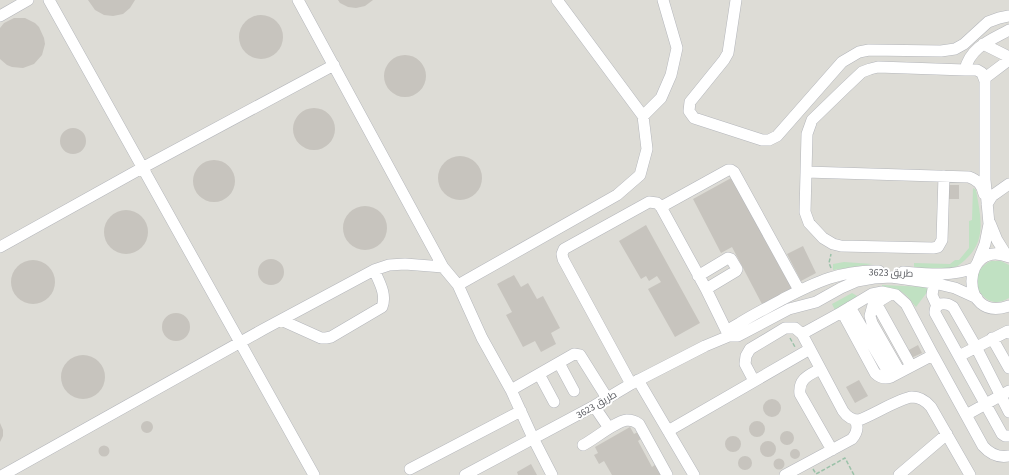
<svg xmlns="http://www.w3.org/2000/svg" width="1009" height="475" viewBox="0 0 1009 475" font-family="'Source Sans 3',Cairo,sans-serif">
	<rect width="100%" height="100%" fill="#ebeae1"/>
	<path fill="#dddcd6" d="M0 0H1009V475H0Z"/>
	<path fill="#c0e1c2" d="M973 188 976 190C980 213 987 239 968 257 964 261 959 266 953 268 941 272 926 268 914 267V263L950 264 955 260H959L969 248V221L972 220Z
		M991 261H1001L1009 265V298C983 315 962 274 991 261Z
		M844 262 873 264 833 270V264Z
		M882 285 926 287 928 291 916 307C913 304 911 300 907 296 900 289 891 288 882 288Z
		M852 293 859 297 835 310 832 304Z"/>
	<path fill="#c7c4be" d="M88 0H135L130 8 123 14 113 16 104 15 95 10Z
		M338 0H373L365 6 356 8 348 7 340 3Z
		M239 37a22 22 0 1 1 44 0a22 22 0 1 1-44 0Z
		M14 18H25L35 23 39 27 44 38 45 44 42 55 34 64 23 68 12 67 7 65 0 59V28L4 23Z
		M384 76a21 21 0 1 1 42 0a21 21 0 1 1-42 0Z
		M293 129a21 21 0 1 1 42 0a21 21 0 1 1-42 0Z
		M60 141a13 13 0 1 1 26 0a13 13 0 1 1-26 0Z
		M438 178a22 22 0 1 1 44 0a22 22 0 1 1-44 0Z
		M193 181a21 21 0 1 1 42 0a21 21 0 1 1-42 0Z
		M733 177 793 290 763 306 732 247 721 253 693 199Z
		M949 185H959V199H949Z
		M343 228a22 22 0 1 1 44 0a22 22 0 1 1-44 0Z
		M104 232a22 22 0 1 1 44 0a22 22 0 1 1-44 0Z
		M646 225 700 323 675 337 648 289 661 282 657 276 649 281 646 276 641 279 619 241Z
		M803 246 816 273 801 281 787 254Z
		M258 272a13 13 0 1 1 26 0a13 13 0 1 1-26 0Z
		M11 282a22 22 0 1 1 44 0a22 22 0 1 1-44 0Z
		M514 275 521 287 528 283 537 299 543 296 560 328 551 333 556 344 541 352 535 341 523 347 506 315 512 312 497 284Z
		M162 327a14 14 0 1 1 28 0a14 14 0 1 1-28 0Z
		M918 345 922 353 911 358 907 351Z
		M61 377a22 22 0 1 1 44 0a22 22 0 1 1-44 0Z
		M859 380 868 396 855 403 846 387Z
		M763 408a9 9 0 1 1 18 0a9 9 0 1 1-18 0Z
		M141 427a6 6 0 1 1 12 0a6 6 0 1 1-12 0Z
		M749 429a8 8 0 1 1 16 0a8 8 0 1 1-16 0Z
		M0 423 3 430V436L0 442Z
		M630 427 634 434 638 432 642 438 638 441 652 467 656 464 662 475H612L604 461 599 464 594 455 598 453 595 447Z
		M780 438a7 7 0 1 1 14 0a7 7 0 1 1-14 0Z
		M725 444a8 8 0 1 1 16 0a8 8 0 1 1-16 0Z
		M760 449a8 8 0 1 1 16 0a8 8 0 1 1-16 0Z
		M98.5 451a5.5 5.5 0 1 1 11 0a5.5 5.5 0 1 1-11 0Z
		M790 454a5 5 0 1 1 10 0a5 5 0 1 1-10 0Z
		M738 463a7 7 0 1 1 14 0a7 7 0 1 1-14 0Z
		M773.5 464a5.5 5.5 0 1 1 11 0a5.5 5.5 0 1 1-11 0Z
		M531 464 537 475H518L517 472Z"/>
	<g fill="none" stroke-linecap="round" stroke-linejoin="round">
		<defs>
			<path id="minor" d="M49 0 314 475
				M298 0 443 267
				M736 0 728 53 724 60 690 102 689 111 694 118 762 140H769L777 136 842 62 859 52 869 50 941 51 955 49 964 44 988 22 999 18 1009 16
				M0 16 28 0
				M983 44 1009 57
				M965 70C970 47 991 40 1009 30
				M985 78 1009 60
				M643 116 661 98 671 75 677 48 663 0
				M806 172 969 177C978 180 982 185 984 194
				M944 176 942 240 938 247 933 248 841 246 833 244 823 238 809 223 805 212 807 134 812 120 844 89 862 72 870 69 878 67 965 70H977L982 73 985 81V180L989 224 985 244 977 264
				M987 204 992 196 1009 184
				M661 207 728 170H731L734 172 799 290
				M990 223 997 240 1007 256
				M0 247 142 168 334 65
				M1009 257C961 237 958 324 1009 306
				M903 272C927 274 951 277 974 268
				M698 276 728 258 731 259 737 269 736 271 706 289
				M934 283 932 295 937 306
				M458 285 617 195 640 175 647 149 643 116 557 0
				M882 292 896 295 906 304 933 355 891 377C885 379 880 378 875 373L842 312 872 294Z
				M891 294 873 305 870 316 872 323 900 372
				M876 303 911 366
				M850 307 891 377
				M281 320 321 338H326L331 337 382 307C387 294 379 282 374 270
				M802 334 842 312
				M729 336 733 327 740 323C754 314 769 307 783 299 816 282 841 270 879 271
				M992 338 1009 368
				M933 355 983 446C990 454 998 458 1009 456
				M959 356 1008 331 1009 333
				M559 363 574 391
				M820 369C809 375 798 379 800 394L832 450
				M539 374 554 402
				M638 380 694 475
				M754 381 745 364 746 356 750 349 785 328H795L802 334 843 411C847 417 852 420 859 420 873 415 900 398 912 397 920 397 926 401 931 407L970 475
				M631 384 563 259 562 254 564 249 649 202 657 203 661 207 706 289 729 336
				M511 390 574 354 580 355 607 398
				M594 406 609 428
				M1009 412 976 347 953 307C946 302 934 302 935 313L1002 434 1005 436H1009
				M966 415 1009 391
				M668 431 810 349
				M583 445C595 439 614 422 627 420 632 420 635 421 639 424L667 475
				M410 469 521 411
				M3 475 264 329 374 270 389 265 405 264 443 267 458 285 482 338 511 390 533 438 552 475
				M465 475 594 406 631 384 705 346 729 336H738L789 309 816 302 841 288 857 281 874 278 891 277 934 283 955 288 977 298
				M785 475 852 439C857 433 859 427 855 420
				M899 475 947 434"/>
		</defs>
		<use href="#minor" stroke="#b4b6bb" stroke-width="12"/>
		<path stroke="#9ac1a8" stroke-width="1.5" stroke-dasharray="4 2" stroke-linecap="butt" d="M831 268 829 263 831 254
			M790 338 795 347
			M813 469 816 474 845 458 854 475"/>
		<use href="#minor" stroke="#fff" stroke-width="11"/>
	</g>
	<g text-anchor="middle" stroke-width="4" stroke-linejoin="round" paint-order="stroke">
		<g font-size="10" fill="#5a5c61" stroke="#fff">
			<text transform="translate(891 272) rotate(2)" y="4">طريق 3623</text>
			<text transform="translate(596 404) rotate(-30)" y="4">طريق 3623</text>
		</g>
	</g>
</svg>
